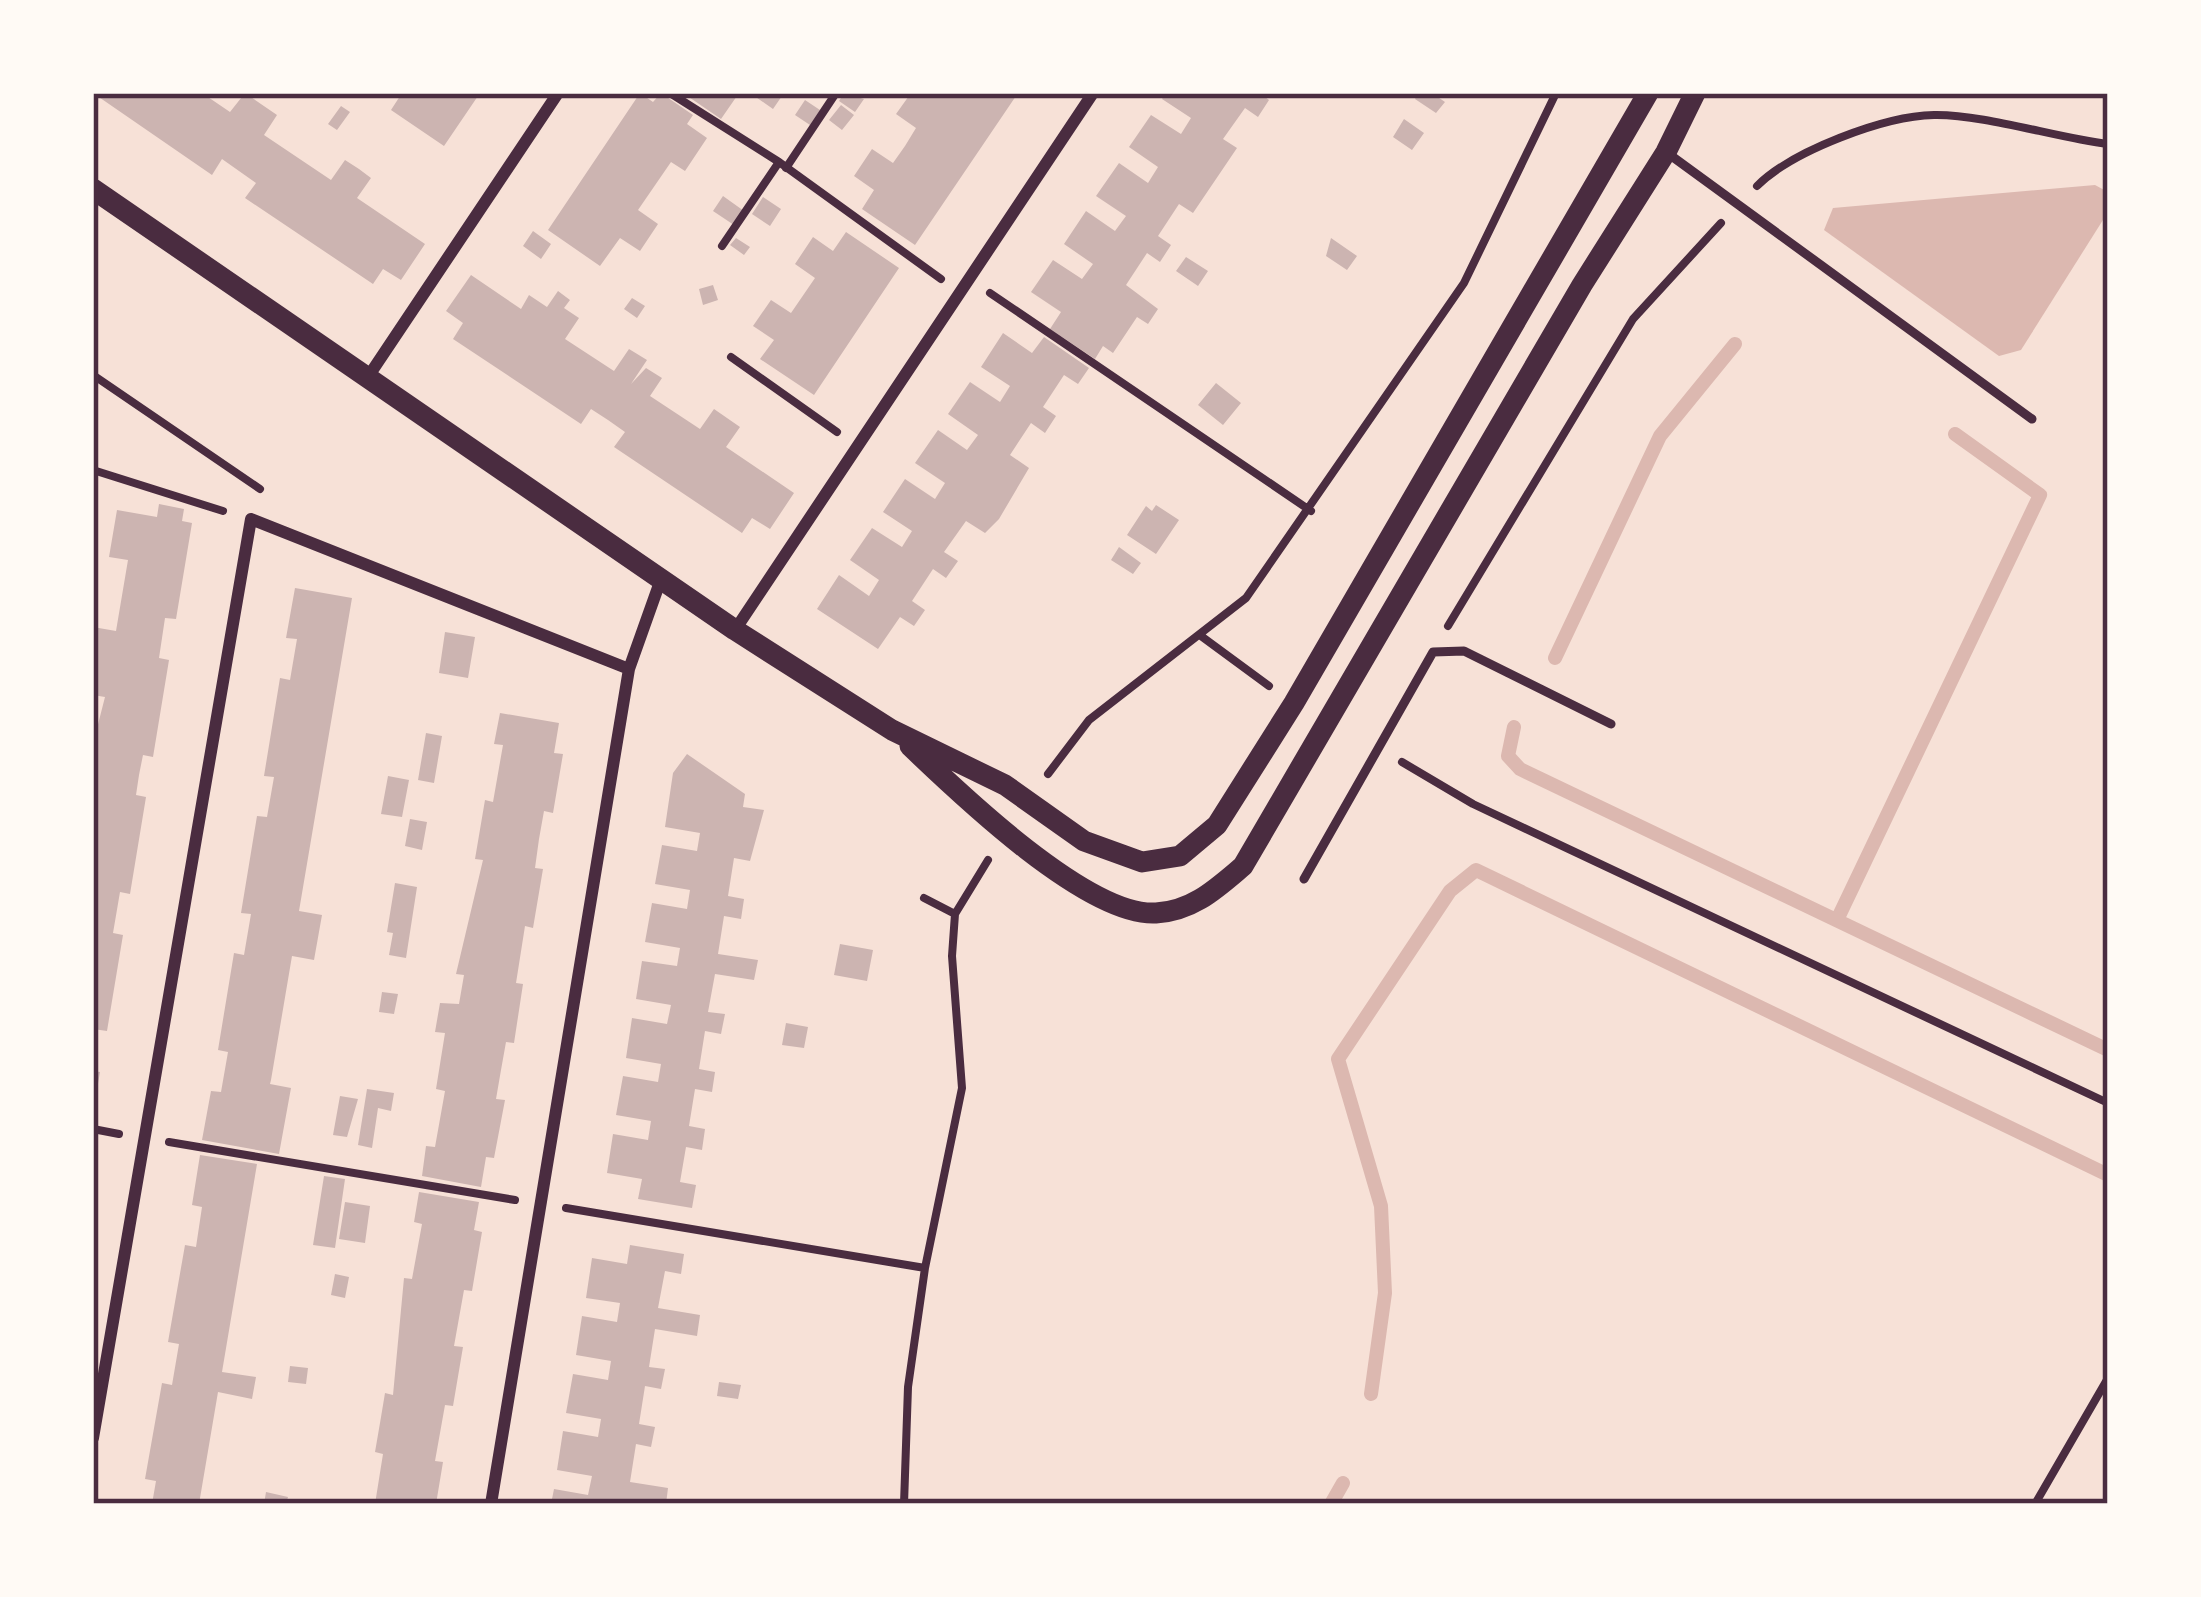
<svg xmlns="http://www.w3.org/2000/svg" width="2201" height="1597" viewBox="0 0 2201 1597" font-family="'Work Sans',sans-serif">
	<rect width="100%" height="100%" fill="#f7e1d7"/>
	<path fill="#dcb8b0" d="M2095 185 2108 192V212L2021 350 1999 356 1824 230 1833 208Z"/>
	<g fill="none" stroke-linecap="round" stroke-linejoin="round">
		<path stroke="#dcb8b0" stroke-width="14" d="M1555 658 1660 436 1735 344
			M1514 727 1508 756 1520 769 2108 1050
			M1837 920 2040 495 1955 434
			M1371 1394 1385 1293 1381 1206 1338 1059 1450 891 1476 870 2108 1175
			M1331 1504 1343 1483"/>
	</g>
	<path fill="#ccb4b1" d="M93 93H202L230 112 245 93 277 115 264 135 331 180 345 160 359 169 371 178 357 198 425 244 401 280 383 269 373 284 245 198 256 183 222 159 212 175Z
		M402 93H480L444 146 391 110Z
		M640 93 653 102 661 93 693 115 687 124 707 138 685 171 671 162 638 210 658 224 640 251 620 238 600 266 548 230Z
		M683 93H739L721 119Z
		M750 93H784L773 109Z
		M844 93 864 99 855 112 839 101Z
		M911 93H1018L915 245 862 209 874 190 854 176 872 149 893 163 905 146 916 128 896 114Z
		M1166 93H1260L1269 100 1258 117 1245 108 1223 139 1237 148 1193 213 1179 204 1158 236 1171 245 1160 262 1147 253 1126 285 1158 309 1148 324 1137 317 1113 353 1103 346 1095 359 1050 329 1061 312 1031 292 1053 260 1082 279 1093 264 1064 244 1086 211 1115 231 1126 216 1096 196 1119 163 1148 183 1158 167 1129 147 1151 115 1181 134 1191 118 1162 99Z
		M1418 93H1432L1445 102 1436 113 1415 99Z
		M805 100 820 110 810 125 795 115Z
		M841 105 854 115 842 130 829 120Z
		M341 106 350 112 337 130 328 124Z
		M1404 119 1424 133 1412 150 1393 137Z
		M723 196 744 211 734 225 713 211Z
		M763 197 781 209 770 226 752 214Z
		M533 231 551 244 541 259 523 246Z
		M846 232 899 268 814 395 760 359 774 340 753 326 771 300 791 313 815 278 795 264 813 237 833 251Z
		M736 238 750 247 744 255 730 245Z
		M1331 238 1357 256 1347 270 1326 256Z
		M1186 257 1208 271 1198 286 1176 271Z
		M471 275 521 309 529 295 547 307 558 291 570 300 564 308 579 318 565 339 614 371 629 349 647 360 631 384 646 368 662 378 650 396 700 429 714 409 740 427 726 447 794 493 770 529 752 518 742 533 614 447 625 432 608 420 591 409 581 424 453 339 463 323 446 311Z
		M713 285 718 300 703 305 699 289Z
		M632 298 645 306 637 318 624 309Z
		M1003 333 1032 353 1044 337 1089 368 1078 384 1064 375 1043 407 1056 416 1045 433 1031 423 1010 455 1029 468 999 519 985 533 966 521 944 552 958 561 946 578 933 569 912 601 925 610 914 626 900 617 878 649 817 609 839 575 869 596 879 580 850 560 872 528 902 547 912 531 883 512 905 479 935 499 945 483 915 463 938 430 967 450 978 435 948 414 970 382 1000 402 1010 386 981 367Z
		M1216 383 1241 403 1223 425 1198 405Z
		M159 504 184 509 182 521 192 523 176 619 165 618 159 658 169 660 153 757 143 755 139 775 136 795 146 797 130 894 120 892 113 933 123 935 107 1031 93 1029V744L105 697 93 695V627L116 631 128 560 109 557 117 510 157 517Z
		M1156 505 1179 520 1156 554 1127 535 1146 506 1152 511Z
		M1119 547 1141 563 1133 574 1111 560Z
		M295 588 352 598 299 911 322 915 314 960 292 956 271 1080 270 1084 291 1088 279 1154 202 1140 211 1091 221 1092 228 1052 218 1050 234 953 244 955 251 914 241 913 257 816 267 817 274 777 264 776 280 678 290 680 297 639 286 638Z
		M445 632 475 637 468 678 439 673Z
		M500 713 559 723 554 753 563 754 553 813 544 811 539 839 535 868 543 869 533 928 525 926 516 983 523 984 514 1043 506 1042 501 1070 496 1099 505 1100 494 1158 486 1157 481 1187 422 1176 426 1146 435 1147 445 1091 436 1089 445 1033 435 1032 440 1003 459 1004 464 975 456 974 483 860 475 859 485 800 493 802 503 745 494 744Z
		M426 733 442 736 434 783 418 780Z
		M687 754 745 794 743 807 764 810 750 861 734 858 728 896 744 899 741 919 724 916 718 954 758 960 754 980 715 974 708 1012 725 1014 721 1034 705 1031 699 1069 715 1072 712 1092 695 1089 689 1126 705 1129 702 1150 686 1147 680 1182 696 1185 692 1208 638 1199 642 1179 607 1173 613 1134 648 1140 651 1121 616 1115 623 1076 658 1082 661 1064 626 1058 632 1018 667 1024 671 1005 636 999 642 961 677 966 680 948 645 942 652 903 687 909 690 890 655 884 662 845 697 851 700 833 665 827 673 773Z
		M388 776 409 780 402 817 381 814Z
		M410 819 427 822 422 850 405 846Z
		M395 883 417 887 406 958 389 955 393 933 387 932Z
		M840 944 873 950 867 981 834 975Z
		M382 992 398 994 394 1014 379 1012Z
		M786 1023 808 1027 804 1048 782 1045Z
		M93 1071 100 1072 95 1101H93Z
		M367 1089 394 1093 391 1111 378 1108 372 1148 358 1145Z
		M340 1096 358 1099 347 1137 333 1135Z
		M200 1155 257 1164 222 1372 256 1377 252 1399 218 1392 199 1504H152L156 1481 145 1479 162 1383 172 1385 179 1344 168 1342 185 1245 196 1247 202 1207 192 1205Z
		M324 1176 345 1179 335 1248 313 1245Z
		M419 1192 479 1202 474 1230 482 1232 472 1291 464 1290 454 1346 463 1347 453 1406 445 1405 435 1461 443 1462 436 1504H375L383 1454 375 1452 380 1423 385 1393 393 1395 404 1278 412 1279 422 1224 414 1222Z
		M345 1202 370 1206 365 1243 339 1239Z
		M630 1245 684 1254 681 1274 665 1271 658 1308 700 1315 697 1336 655 1329 649 1367 665 1369 661 1389 645 1386 639 1424 655 1427 651 1447 636 1444 630 1482 668 1488 666 1504H551L554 1489 588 1495 592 1476 557 1470 563 1431 598 1437 601 1419 566 1413 573 1374 608 1380 611 1361 576 1355 582 1316 617 1322 620 1303 586 1298 592 1258 627 1264Z
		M335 1274 349 1277 345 1298 331 1295Z
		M290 1366 308 1368 306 1384 288 1382Z
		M719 1382 741 1385 738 1399 717 1396Z
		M266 1492 288 1497 286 1504H264Z"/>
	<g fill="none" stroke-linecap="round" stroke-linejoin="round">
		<path stroke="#4a2c40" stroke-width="8" d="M670 93 779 162 941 279
			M786 168 836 93
			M1757 186C1792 151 1884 116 1934 115 1983 114 2057 138 2108 144
			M722 246 779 162
			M990 293 1311 511
			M731 357 837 432
			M93 375 260 489
			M93 470 223 511
			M1448 626 1633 319 1721 223
			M1201 636 1269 686
			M1402 762 1473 804 2108 1103
			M1048 774 1089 720 1246 598 1464 283 1556 93
			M924 898 955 914
			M93 1129 119 1134
			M169 1142 515 1200
			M566 1208 925 1268
			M904 1504 908 1387 925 1268 962 1088 952 956 955 914 988 860
			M2035 1504 2108 1378"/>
		<path stroke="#4a2c40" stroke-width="9" d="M1666 152 2032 419
			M1304 879 1433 652 1464 651 1611 724"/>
		<path stroke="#4a2c40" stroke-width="12" d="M370 374 558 93
			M735 630 1093 93
			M93 1438 251 519 629 669
			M491 1504 629 669 661 579"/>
		<path stroke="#4a2c40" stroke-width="21" d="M93 189 735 630 892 730 1005 785 1084 841 1142 862 1180 856 1217 825 1294 703 1648 93
			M910 746C960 794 1088 917 1156 913 1193 911 1217 888 1243 866L1582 285 1666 152 1695 93"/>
	</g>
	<rect width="2201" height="1597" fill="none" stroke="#fffaf5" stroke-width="192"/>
	<rect x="96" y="96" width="2009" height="1405" fill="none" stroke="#4a2c40" stroke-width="4.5"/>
</svg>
